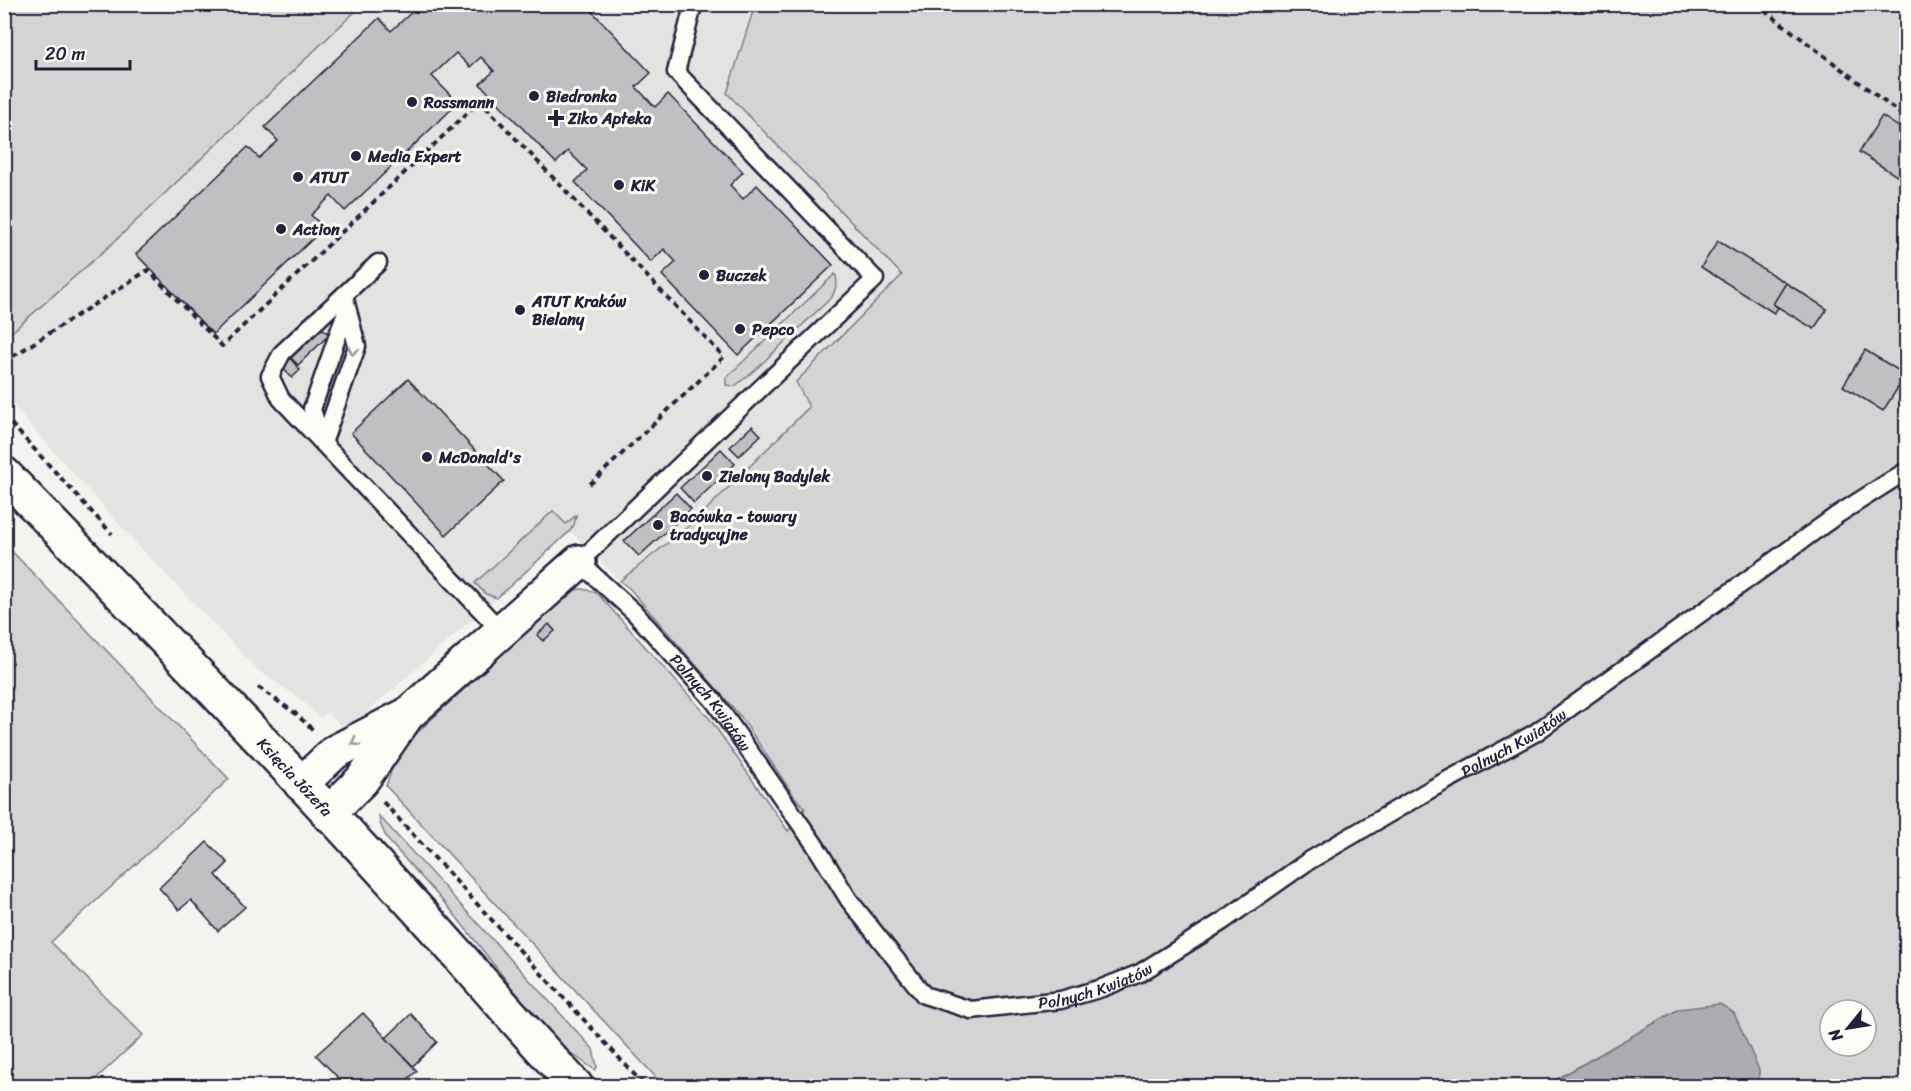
<svg xmlns="http://www.w3.org/2000/svg" width="1911" height="1091" viewBox="0 0 1911 1091" font-family="Sriracha,sans-serif">
	<rect width="100%" height="100%" fill="#f4f3ef"/>
	<filter id="ink" filterUnits="userSpaceOnUse"><feTurbulence type="fractalNoise" baseFrequency=".0167" numOctaves="2"/><feDisplacementMap in="SourceGraphic" scale="12" xChannelSelector="R" yChannelSelector="G"/><feConvolveMatrix kernelMatrix="1 2 1 2 8 2 1 2 1" color-interpolation-filters="sRGB"/></filter>
	<g filter="url(#ink)">
		<path fill="#e4e3e2" d="M362 5H755L727 93 902 275 797 382 809 407 694 521 620 581 571 532 366 713 342 727 327 712 320 718 299 698 259 671 132 539 5 397 4 338 114 242Z"/>
		<path fill="#d5d4d5" stroke="#7c7b88" stroke-width="1.5" fill-rule="evenodd" d="M5 4H362V5L114 242 5 338Z
			M755 5H1906V1086H1758L1759 1070 1679 1009 1545 1086H664L386 786 394 763 406 743 569 592C580 587 587 589 598 594L710 719 788 831 805 808 794 796 741 717 630 589 620 581 695 521 809 407 796 382 902 275 727 93ZM1830 1010H1866V1046H1830Z
			M835 274C839 281 835 290 832 297L755 370 735 386 726 385V378Z
			M553 511 566 524 576 515 574 525 569 532 497 598 486 594 475 583Z
			M4 543 229 779 51 942 143 1035 88 1086H5Z
			M379 816 593 1049 597 1067 595 1070 565 1049 524 1003 451 910 387 839 380 823Z"/>
		<path fill="#acacb2" stroke="#757582" stroke-width="1.5" d="M1720 1004 1734 1013 1759 1070 1758 1086H1545L1679 1009Z"/>
		<path fill="#c0bfc2" stroke="#22223b" stroke-width="1.5" d="M409 4H558L560 7 562 4H585L651 73 636 87 655 107 668 94 743 172 730 185 743 199 757 185 833 265 738 355 662 275 676 262 664 249 651 262 575 182 587 170 568 151 556 163 480 84 494 71 481 57 470 67 456 53 432 76 458 103 345 211 331 196 311 215 324 228 213 334 136 254 248 147 259 158 278 141 265 127 379 18 391 31 414 10Z
			M1882 116 1906 132V182L1859 152Z
			M1718 241 1786 283 1773 304 1778 308 1774 313 1701 267Z
			M1786 283 1827 309 1814 329 1773 304Z
			M319 325 329 335 298 365 288 355Z
			M1865 350 1906 375 1883 411 1843 386Z
			M290 358 300 370 292 378 281 366Z
			M408 379 504 481 446 535 351 433Z
			M752 426 761 435 739 456 730 447Z
			M721 449 735 464 694 503 680 488Z
			M676 493 691 509 639 556 624 541Z
			M549 624 555 631 543 641 537 635Z
			M207 842 228 863 216 875 245 907 218 931 191 900 179 910 159 888Z
			M363 1013 417 1071 400 1086H378L375 1083 371 1086H346L316 1055Z
			M411 1014 437 1042 413 1066 386 1038Z"/>
		<g fill="none" stroke-linecap="round" stroke-linejoin="round">
			<defs>
				<g id="lane">
					<path id="s1" d="M693 6 676 72 875 279 579 562 634 612 714 701 815 845 849 900 924 995 971 1010 1061 1000 1102 988 1140 973 1223 921 1307 862 1431 789 1535 733 1837 515 1906 471"/>
					<path d="M378 263 282 353 270 376 281 399 501 631"/>
					<path d="M321 438 312 409 347 309"/>
					<path d="M323 443 357 346 344 295"/>
				</g>
				<path id="street" d="M301 784 335 752 403 717
					M328 814 362 780 407 715 579 562"/>
				<g id="secondary">
					<path id="s2" d="M4 474C140 614 276 753 407 898 464 960 518 1025 576 1086"/>
				</g>
			</defs>
			<use href="#lane" stroke="#22223b" stroke-width="21"/>
			<use href="#street" stroke="#22223b" stroke-width="38"/>
			<use href="#secondary" stroke="#22223b" stroke-width="38"/>
			<path stroke="#22223b" stroke-width="4" stroke-dasharray="6 4.5" stroke-linecap="butt" d="M1756 4 1906 118
				M4 362 148 270 222 346 480 101 724 357 587 487
				M4 416 112 534
				M258 687 295 713 313 730
				M383 802 645 1086"/>
			<use href="#lane" stroke="#fdfcf7" stroke-width="16"/>
			<use href="#street" stroke="#fdfcf7" stroke-width="33"/>
			<use href="#secondary" stroke="#fdfcf7" stroke-width="33"/>
		</g>
		<defs><path id="oneway-chevron" d="M-2-3.5L2.5 0L-2 3.5" fill="none" stroke-width="1.6" stroke-linecap="round" stroke-linejoin="round" transform="scale(1.5)"/></defs>
		<g stroke="#9a9aa2">
			<use href="#oneway-chevron" transform="translate(353 351) rotate(101)"/>
			<use href="#oneway-chevron" transform="translate(355 742) rotate(152)"/>
		</g>
	</g>
	<g fill="#22223b" stroke="#fdfcf7" stroke-width="2">
		<circle cx="534" cy="96" r="6"/>
		<circle cx="412" cy="102" r="6"/>
		<path d="M553 109h6v6h6v6h-6v6h-6v-6h-6v-6h6z"/>
		<circle cx="356" cy="156" r="6"/>
		<circle cx="298" cy="177" r="6"/>
		<circle cx="619" cy="185" r="6"/>
		<circle cx="281" cy="229" r="6"/>
		<circle cx="704" cy="275" r="6"/>
		<circle cx="520" cy="310" r="6"/>
		<circle cx="740" cy="329" r="6"/>
		<circle cx="427" cy="457" r="6"/>
		<circle cx="707" cy="476" r="6"/>
		<circle cx="658" cy="525" r="6"/>
	</g>
	<g text-anchor="middle" stroke-width="6" stroke-linejoin="round" paint-order="stroke">
		<g font-size="16" font-weight="bold" fill="#22223b" stroke="#fdfcf7" text-anchor="start">
			<text x="546" y="102">Biedronka</text>
			<text x="424" y="108">Rossmann</text>
			<text x="568" y="124">Ziko Apteka</text>
			<text x="368" y="162">Media Expert</text>
			<text x="310" y="183">ATUT</text>
			<text x="631" y="191">KiK</text>
			<text x="293" y="235">Action</text>
			<text x="716" y="281">Buczek</text>
			<text x="532" y="307">ATUT Kraków<tspan x="532" dy="18">Bielany</tspan></text>
			<text x="752" y="335">Pepco</text>
			<text x="439" y="463">McDonald's</text>
			<text x="719" y="482">Zielony Badylek</text>
			<text x="670" y="522">Bacówka - towary<tspan x="670" dy="18">tradycyjne</tspan></text>
		</g>
		<g font-size="16" fill="#22223b" stroke="#fdfcf7">
			<text dy="6" stroke="none"><textPath href="#s1" startOffset="958">Polnych Kwiatów</textPath></text>
			<text dy="6" stroke="none"><textPath href="#s1" startOffset="1983">Polnych Kwiatów</textPath></text>
			<text dy="6" stroke="none"><textPath href="#s2" startOffset="420">Księcia Józefa</textPath></text>
			<text dy="6" stroke="none"><textPath href="#s1" startOffset="1497">Polnych Kwiatów</textPath></text>
		</g>
	</g>
	<rect width="1911" height="1091" fill="none" stroke="#fdfcf7" stroke-width="24"/>
	<rect x="12" y="12" width="1887" height="1067" fill="none" stroke="#22223b" stroke-width="2" filter="url(#ink)"/>
	<g transform="translate(1848 1028) rotate(240)"><circle r="28" fill="#fdfcf7" stroke="#a5a5ac" stroke-width="1.5"/>
	<path d="M0-4.5L10 22L0 15L-10 22Z" fill="#22223b"/>
	<text y="-9" font-size="16" font-weight="bold" text-anchor="middle" fill="#22223b">N</text>
	</g>
	<path d="M36 60v9h94v-9" fill="none" stroke="#22223b" stroke-width="3"/>
	<text x="45" y="60" font-size="18" fill="#22223b" stroke="#fdfcf7" stroke-width="4.5" paint-order="stroke">20 m</text>
</svg>
